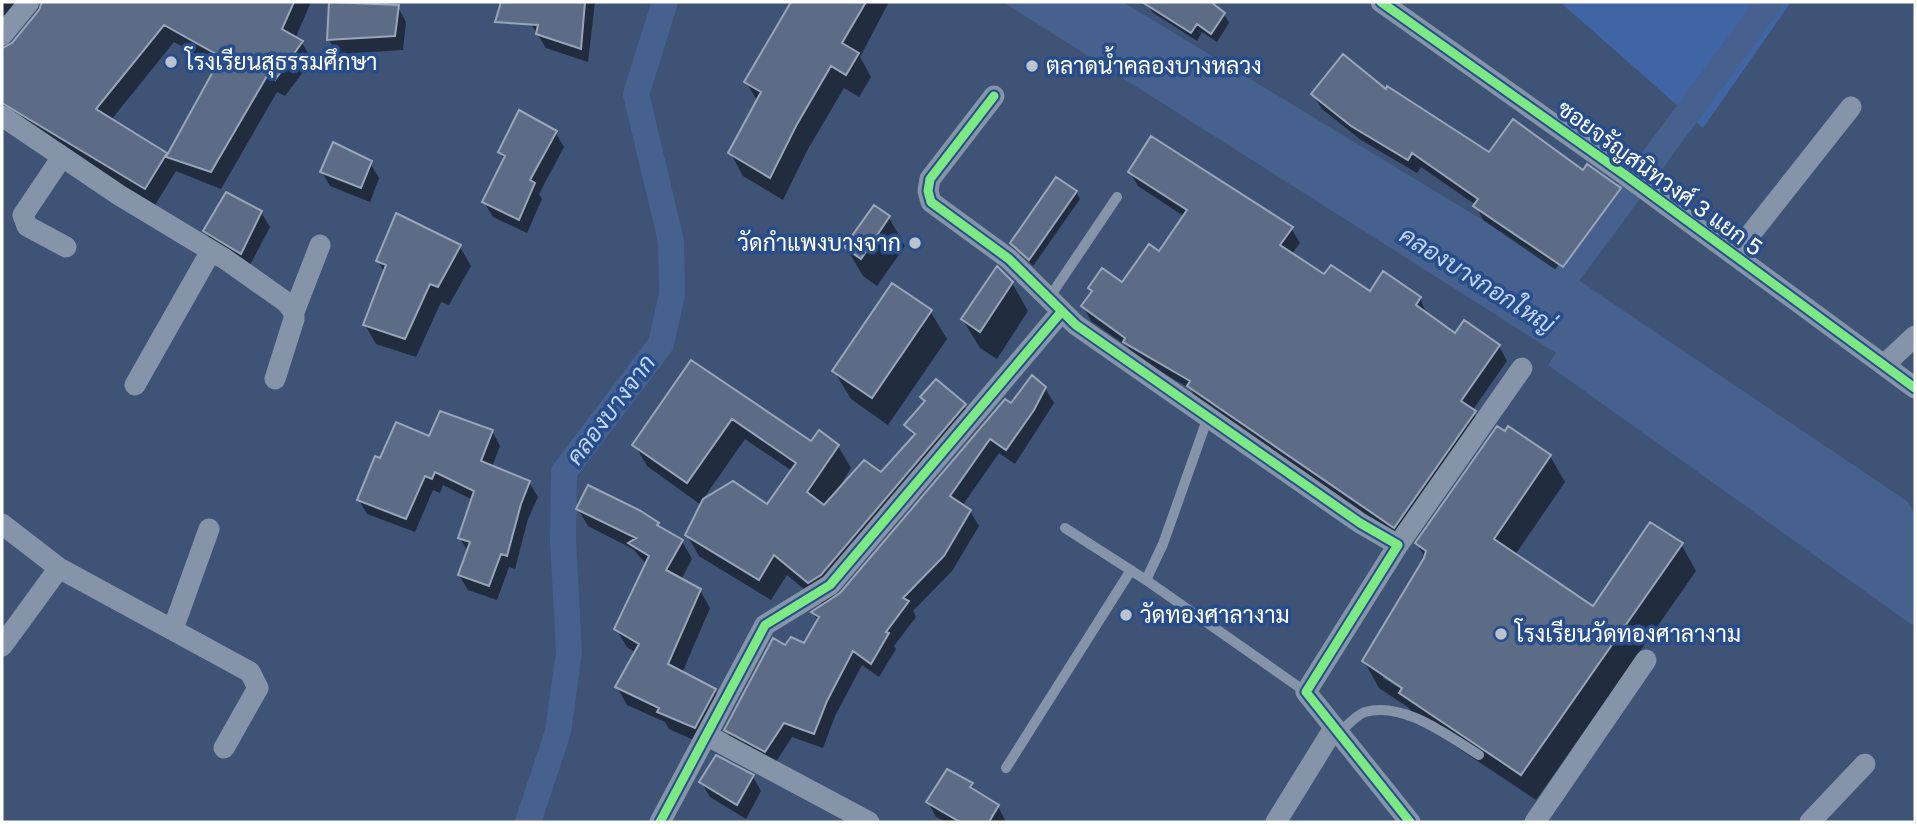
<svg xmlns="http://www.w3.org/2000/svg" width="1917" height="824" viewBox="0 0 1917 824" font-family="'Golos Text',Sarabun,sans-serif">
	<rect width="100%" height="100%" fill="#3e5375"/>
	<path fill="#4065a4" d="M1560 2H1791L1703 128Z"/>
	<path fill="#46618d" d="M1003 2H1123L1547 259 1907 501 1915 514V627L1548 365 1556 353Z"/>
	<path fill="#0007" fill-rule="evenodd" d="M2 2H18L2 20Z
		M43 2H311L295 39 302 43 312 60 285 96 277 92 221 189 176 171 155 205 2 120V48L13 45ZM174 42 218 66 168 158 111 120Z
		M534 2H595L588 62 546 48 531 24Z
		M793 2H889L860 57 871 77 859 97 844 88 808 149 783 200 743 176 730 152 758 102 746 82Z
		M1148 2H1215L1211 7 1224 14 1229 23 1217 42 1202 32 1197 41 1152 12Z
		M398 7 406 22 403 50 338 54 329 40Z
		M1386 91 1489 155 1583 172 1619 189 1628 204 1572 281 1483 220 1476 205 1421 167 1417 173 1361 140 1322 109 1313 94Z
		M555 132 564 147 539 194 542 199 527 233 493 217 484 202 505 161 500 152Z
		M370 163 379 178 370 202 330 186 322 172Z
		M1130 172 1291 228 1300 243 1291 255 1325 277 1370 294 1420 298 1427 315 1455 335 1499 346 1507 361 1472 411 1483 427 1403 541 1197 401 1191 389 1133 356 1128 347 1091 321 1083 306 1092 293 1090 288 1123 285 1160 254 1185 217 1138 186Z
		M1057 179 1076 192 1080 199 1033 266 1012 243Z
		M874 208 889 218 905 246 877 286 863 276 846 247Z
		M261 212 270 227 249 267 214 245 205 231Z
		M397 215 460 247 471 266 449 305 441 302 416 357 376 344 365 325 385 273 378 261Z
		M1012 283 1028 311 997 359 980 348 963 320Z
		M930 311 947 339 888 425 851 399 834 371Z
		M692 362 811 443 838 446 851 468 832 499 881 474 914 438 907 425 926 404 922 397 964 406 977 427 829 601 841 595 1011 405 1045 388 1054 403 1015 464 999 453 962 506 970 511 979 526 952 571 913 611 916 617 894 646 896 649 879 677 862 665 835 716 823 748 792 737 774 765 735 744 726 730 786 647 804 646 818 621 813 613 824 606 787 575 771 600 699 556 687 535 701 505 647 466 635 445ZM745 439 792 471 767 506 733 483 701 502Z
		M492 431 500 446 492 467 529 482 538 497 528 519 515 569 509 567 497 600 468 590 459 575 468 552 460 538 473 500 443 485 440 493 433 490 415 532 367 514 359 500 381 461 430 438Z
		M1505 434 1550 456 1565 482 1515 555 1593 609 1681 544 1696 571 1536 800 1416 720 1409 708 1379 688 1364 661 1425 557 1417 544ZM1383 673 1410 691 1409 694 1383 678Z
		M578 509 658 524 682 541 692 559 681 580 700 590 710 608 682 673 715 690 725 708 705 745 669 729 665 722 627 705 617 687 636 653 627 647 616 629 646 564 633 549 588 526Z
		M753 777 761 791 746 819 710 797 701 782Z
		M971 784 977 793 998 806 1006 822H946L936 817 928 802Z"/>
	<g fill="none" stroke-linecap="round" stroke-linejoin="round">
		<path stroke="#46618d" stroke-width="26" d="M1548 301 1770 2
			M528 822 558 732 569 652 563 541 564 472 661 344 672 294 671 241 636 94 665 2"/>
	</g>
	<path fill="#5c6c87" stroke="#99a5b8" stroke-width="2" d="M42 2H294L282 29 303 41 275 80 267 76 211 172 166 157 221 57 164 25 96 109 167 153 145 189 2 103V48L12 43 39 10Z
		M329 2 399 5 395 36 327 40Z
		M501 2H585L581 49 536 34 538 25 495 22Z
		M791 2H866L842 43 859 53 846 75 831 66 796 126 770 178 728 153 761 92 744 82Z
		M1142 2H1211L1225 13 1211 34 1197 24 1191 33Z
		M1343 54 1386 89 1387 86 1489 152 1513 119 1583 170 1587 164 1621 188 1563 267 1473 206 1478 199 1412 153 1408 160 1351 126 1311 94Z
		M519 110 557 131 530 180 535 183 519 220 482 202 505 156 498 152Z
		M1151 136 1293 227 1280 245 1324 274 1331 265 1370 291 1383 271 1421 297 1416 305 1455 333 1464 320 1500 345 1461 401 1476 411 1394 528 1187 386 1190 381 1123 342 1125 338 1081 306 1092 291 1088 288 1102 268 1122 282 1149 244 1159 251 1187 210 1128 172Z
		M333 142 372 161 361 188 320 172Z
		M1056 177 1077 191 1029 260 1010 243Z
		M226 192 262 211 241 254 203 231Z
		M874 205 890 216 861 259 844 247Z
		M396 213 461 245 438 287 430 284 405 339 363 325 386 265 376 261Z
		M997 266 1013 282 980 332 961 319Z
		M892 283 932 310 872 398 832 371Z
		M691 360 811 441 819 430 839 445 807 492 824 505 864 460 881 472 915 434 904 425 925 401 920 397 936 379 966 404 821 575 808 583 774 555 759 580 685 535 703 499 733 481 767 504 796 463 732 419 687 483 632 445Z
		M1032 375 1046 387 1034 410 1006 450 990 439 950 496 971 510 944 556 903 598 909 601 886 632 889 633 871 664 853 651 827 701 814 734 784 723 765 752 724 730 773 638 785 645 791 637 804 643 819 617 811 612 840 593 1005 399 1011 403Z
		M440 411 493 430 481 461 530 481 521 504 507 556 501 554 489 586 458 575 470 542 458 538 474 491 435 472 432 479 425 476 406 519 357 500 375 456 380 458 396 422 429 436Z
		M1497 426 1505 431 1508 426 1551 455 1494 539 1593 606 1650 522 1683 543 1521 775 1399 693 1402 688 1362 661 1424 558 1426 551 1415 543Z
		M588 485 641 511 659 523 657 525 683 540 666 570 701 589 668 664 716 689 695 728 657 712 659 708 615 687 639 644 614 629 649 556 628 543 636 538 576 509Z
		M716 755 754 775 737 805 699 782Z
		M947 769 973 783 970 787 999 805 989 822H960L926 802Z"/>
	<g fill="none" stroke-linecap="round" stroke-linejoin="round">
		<path stroke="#8594a9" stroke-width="10" d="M1049 298 1117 197
			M1065 528 1146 580 1306 692
			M1146 580 1163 544 1208 417
			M1340 732C1347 726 1356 715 1365 712 1404 701 1448 736 1479 755
			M1006 768 1131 570"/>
		<path stroke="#8594a9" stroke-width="21" d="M1381 2 1628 177 1915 388
			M2 35 29 2
			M994 96 930 179 928 191 931 202 1009 259 1076 325 1360 523 1398 545 1306 692 1410 822
			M2 116 119 195 225 259 286 302 294 312V319L275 379
			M62 157 23 215 27 226 66 247
			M1734 255 1851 107
			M294 312 320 245
			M1884 365 1915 336
			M135 385 211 251
			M2 524 59 568 250 672 258 688 224 748
			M1398 545 1522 368
			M173 629 209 529
			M2 646 59 568
			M708 736 869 822
			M660 822 765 625 830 585 1062 311
			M1276 822 1334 728
			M1535 822 1646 660
			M1810 822 1865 764"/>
		<defs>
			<path id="cycleway" d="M1381 2 1628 177 1915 388
				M994 96 930 179 928 191 931 202 1009 259 1076 325 1360 523 1398 545 1306 692 1410 822
				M660 822 765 625 830 585 1062 311"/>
		</defs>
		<use href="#cycleway" stroke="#274d8c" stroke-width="13"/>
		<use href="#cycleway" stroke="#7ce984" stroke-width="9"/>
	</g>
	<g fill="#bbc3cf" stroke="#274d8c" stroke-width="2.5">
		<circle cx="171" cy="62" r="7"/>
		<circle cx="1032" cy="66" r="7"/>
		<circle cx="915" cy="243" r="7"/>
		<circle cx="1126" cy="615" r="7"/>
		<circle cx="1501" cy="634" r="7"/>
	</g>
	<g text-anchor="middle" stroke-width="7" stroke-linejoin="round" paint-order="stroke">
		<g font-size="23" fill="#fff" stroke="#274d8c" text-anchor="start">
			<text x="185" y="70">โรงเรียนสุธรรมศึกษา</text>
			<text x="1046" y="74">ตลาดน้ำคลองบางหลวง</text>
			<text x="901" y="251" text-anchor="end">วัดกำแพงบางจาก</text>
			<text x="1140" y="623">วัดทองศาลางาม</text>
			<text x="1515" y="642">โรงเรียนวัดทองศาลางาม</text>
		</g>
		<g font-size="23" fill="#fff" stroke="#274d8c">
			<text transform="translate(1660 178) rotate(36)" y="8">ซอยจรัญสนิทวงศ์ 3 แยก 5</text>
		</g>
		<g font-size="24" font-style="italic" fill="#c2d5f1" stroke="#274d8c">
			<text transform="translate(1477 280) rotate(32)" y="8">คลองบางกอกใหญ่</text>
			<text transform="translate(611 410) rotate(-53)" y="8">คลองบางจาก</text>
		</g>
	</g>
	<rect width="1917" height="824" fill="none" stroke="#ffffff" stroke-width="7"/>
</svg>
